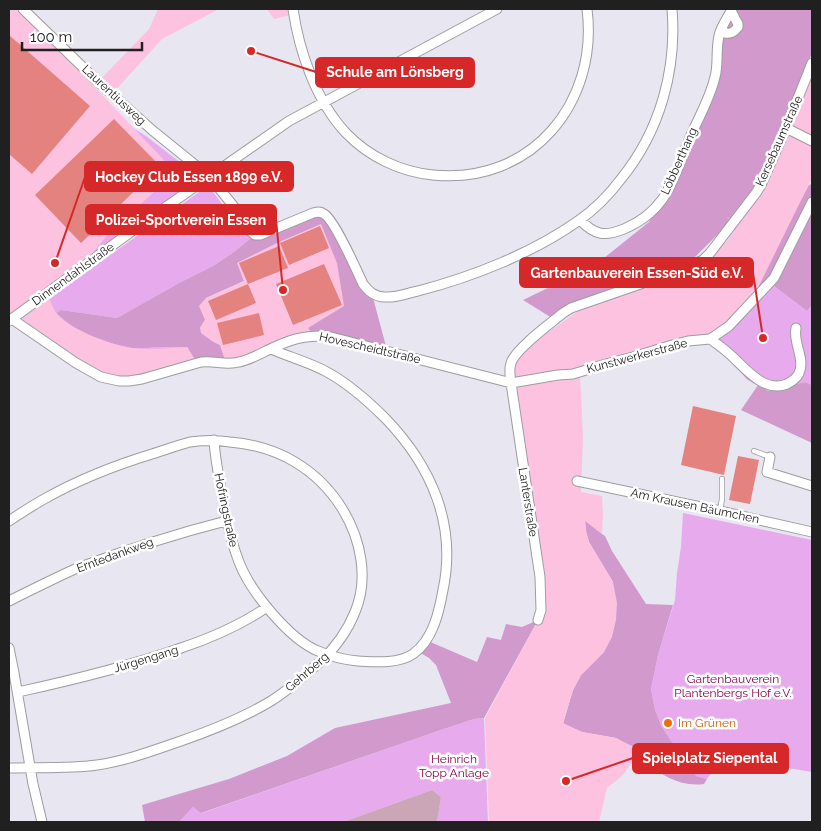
<svg xmlns="http://www.w3.org/2000/svg" width="821" height="831" viewBox="0 0 821 831" font-family="Raleway,sans-serif">
	<rect width="100%" height="100%" fill="#e7e6f1"/>
	<path fill="#e7aaed" d="M133 128 146 136 194 173 195 177 192 185 140 219 88 258 108 234 175 172Z
		M205 188 211 189 241 230 251 238 234 252 213 266 179 283 117 318 61 310 56 313 74 327 152 348 187 347 143 374 130 376H119L103 372 25 323 22 317 48 296 79 277Z
		M774 286 807 311 812 305V385L805 382 767 391 746 379 733 361 709 344 708 341 746 307Z
		M683 513 812 540V772L788 768 719 765 713 770 707 779 696 776 692 758 671 741 661 725 655 710 651 689 658 655 675 600 677 573 681 547Z
		M484 718 488 822H437L441 797 432 790 343 822H179L193 807 202 813 441 730 474 719Z"/>
	<path fill="#d299cc" d="M727 9H812V53L759 182 732 219 726 217 732 220 694 258 653 277 552 318 523 300 594 266 649 222 668 187 699 115 715 68 717 37Z
		M812 184V305L807 311 774 286 746 307 775 246 809 185Z
		M321 213 372 294 387 350 312 334 308 328 238 264 244 281 206 298 205 320 200 328 212 341 220 345 226 362 195 360 187 347 132 348 111 343 92 336 73 327 56 313 61 310 117 318 179 283 213 266 234 252 251 238 258 237Z
		M805 382 812 385V443L741 410 758 385 768 391Z
		M585 520 602 534 605 536 612 551 646 604 673 605 658 655 651 689 655 710 661 725 671 741 692 758 696 776 707 779 704 784C678 788 656 771 636 756L638 752 616 738 582 732 563 724 573 690 581 675 604 652 613 582 589 542 586 531Z
		M538 620 484 718 474 719 441 730 201 813 193 807 179 822H145L142 805 229 779 287 756 335 728 451 703 436 665 429 658 419 652 428 641 477 662 487 637 501 640 506 624 522 627Z"/>
	<path fill="#cba6b7" d="M432 790 441 797 437 822H343Z"/>
	<path fill="#fcc2e0" d="M9 9H16L92 84 175 172 108 234 88 258 9 316Z
		M158 9H219L162 39 112 94 99 81 149 29Z
		M267 9H290L291 15 274 19Z
		M812 69V178L753 298 745 307 707 340 709 344 699 342 620 366 580 376 583 436 581 492 602 496 603 514 602 534 585 521 586 531 589 542 613 582 617 603 616 620 612 637 604 652 581 675 573 690 563 723 582 732 616 738 634 747 639 752 622 776 607 788 599 822H489L485 718 538 620 541 610 511 367 522 351 582 308 698 265 727 241 764 185Z
		M321 224 337 263 344 306 308 328 312 334 226 362 220 345 212 341 201 333 200 328 205 320 199 306 206 298 244 281 237 263 279 242Z
		M48 296C51 301 53 309 57 314 69 329 113 346 133 348 151 350 169 348 187 347L195 360 130 376C91 377 55 344 25 323L22 316Z"/>
	<path fill="#e48280" d="M9 35 90 106 32 174 9 154Z
		M114 119 160 166 81 243 35 195Z
		M320 226 329 248 289 265 280 243Z
		M279 246 288 268 248 284 256 303 216 320 208 301 248 284 239 263Z
		M324 264 342 305 293 325 276 284Z
		M259 313 264 335 223 345 217 323Z
		M693 406 736 416 724 475 681 465Z
		M738 456 759 460 750 504 729 500Z"/>
	<g fill="none" stroke-linecap="round" stroke-linejoin="round">
		<defs>
			<path id="lane" d="M754 451 770 457
				M720 511 722 499V479"/>
			<path id="street" d="M23 9 97 81 152 130 210 177 235 208 250 231 255 235H260L313 213C317 212 320 211 324 214 334 219 357 271 363 284 369 292 375 297 385 297 396 298 408 293 418 291 472 277 533 253 578 221 594 210 609 195 621 179 660 131 677 70 672 9
				M293 9C299 51 316 101 346 133 369 157 401 172 433 175 531 185 599 103 587 9
				M722 29 725 33C731 34 734 32 738 27V24L731 11
				M786 128 812 141
				M580 220C595 235 604 237 624 229 671 209 673 175 692 133 700 115 710 98 715 77 719 63 715 47 720 32 723 24 728 17 732 9
				M12 319 76 363 101 377 119 381H129L142 379 201 362C214 360 226 366 239 362 249 360 258 355 268 350 289 340 303 335 327 336L511 383 558 375 573 374 606 364 633 357 672 345 688 341 710 339 719 333 729 326 774 278 812 202
				M9 321 143 223 289 121 497 9
				M710 339C719 345 729 353 737 361 750 374 767 392 787 384 793 381 799 376 800 370 804 356 793 343 796 328
				M214 440C215 457 218 473 221 489 225 514 230 539 239 562 250 591 289 639 318 651 330 656 345 660 358 661 376 662 398 664 413 654 433 640 439 612 443 590 457 524 431 466 386 419 368 401 349 384 327 372 309 362 289 357 271 349
				M770 457 767 472 812 486
				M577 481 720 511 812 532
				M9 521C21 513 33 505 46 498 80 479 116 465 152 454 165 450 178 445 190 442 204 440 217 440 230 442 278 446 318 469 343 510 361 540 369 579 355 612 347 632 335 648 320 662 304 676 289 690 271 701 243 718 210 731 178 742 152 751 125 761 97 765 68 769 38 767 9 768
				M9 601C31 590 53 579 75 569 125 550 175 534 226 521
				M538 620 541 610 540 577 511 383C510 377 509 369 511 363 515 349 551 323 563 313L571 308 681 270 703 260 710 253 756 193 761 185 786 128 812 63
				M9 648 14 673 33 784 42 822
				M18 692C73 680 127 667 181 648 211 638 241 625 267 607"/>
		</defs>
		<use href="#lane" stroke="#9d9d9d" stroke-width="6"/>
		<use href="#street" stroke="#9d9d9d" stroke-width="11"/>
		<use href="#lane" stroke="#fff" stroke-width="4.5"/>
		<use href="#street" stroke="#fff" stroke-width="9"/>
	</g>
	<circle fill="#e8710a" stroke="#fff" stroke-width="2" cx="668" cy="723" r="5"/>
	<g text-anchor="middle" stroke-width="5" stroke-linejoin="round" paint-order="stroke">
		<g font-size="12" fill="#202020" stroke="#fff">
			<text transform="translate(114 95) rotate(43)" y="4">Laurentiusweg</text>
			<text transform="translate(779 141) rotate(-66)" y="4">Kersebaumstraße</text>
			<text transform="translate(679 161) rotate(-66)" y="4">Löbberthang</text>
			<text transform="translate(73 274) rotate(-36)" y="4">Dinnendahlstraße</text>
			<text transform="translate(370 348) rotate(13)" y="4">Hovescheidtstraße</text>
			<text transform="translate(637 356) rotate(-15)" y="4">Kunstwerkerstraße</text>
			<text transform="translate(528 502) rotate(81)" y="4">Lanterstraße</text>
			<text transform="translate(695 506) rotate(12)" y="4">Am Krausen Bäumchen</text>
			<text transform="translate(226 510) rotate(78)" y="4">Hofringstraße</text>
			<text transform="translate(115 555) rotate(-20)" y="4">Erntedankweg</text>
			<text transform="translate(146 659) rotate(-17)" y="4">Jürgengang</text>
			<text transform="translate(307 672) rotate(-41)" y="4">Gehrberg</text>
		</g>
		<g font-size="12" fill="#860648" stroke="#fff">
			<text x="733" y="683">Gartenbauverein<tspan x="733" dy="14">Plantenbergs Hof e.V.</tspan></text>
			<text x="454" y="763">Heinrich<tspan x="454" dy="14">Topp Anlage</tspan></text>
		</g>
		<g font-size="12" fill="#c56008" stroke="#fff" text-anchor="start">
			<text x="678" y="727">Im Grünen</text>
		</g>
	</g>
	<path fill="none" stroke="#d62828" stroke-width="2" d="M251 51L316 72M55 263L85 177M283 290L276 220M763 338L753 273M566 781L633 758"/>
	<g fill="#d62828" stroke="#fff" stroke-width="2">
		<circle cx="251" cy="51" r="5"/>
		<circle cx="55" cy="263" r="5"/>
		<circle cx="283" cy="290" r="5"/>
		<circle cx="763" cy="338" r="5"/>
		<circle cx="566" cy="781" r="5"/>
	</g>
	<g fill="#d62828" stroke="#d62828" stroke-width="2">
		<rect x="316" y="58" width="158" height="29" rx="5"/>
		<rect x="85" y="162" width="208" height="29" rx="5"/>
		<rect x="86" y="205" width="190" height="29" rx="5"/>
		<rect x="520" y="258" width="233" height="29" rx="5"/>
		<rect x="633" y="744" width="155" height="29" rx="5"/>
	</g>
	<g font-size="14" text-anchor="middle" font-weight="bold" fill="#fff">
		<text x="395" y="77">Schule am Lönsberg</text>
		<text x="189" y="182">Hockey Club Essen 1899 e.V.</text>
		<text x="181" y="225">Polizei-Sportverein Essen</text>
		<text x="637" y="278">Gartenbauverein Essen-Süd e.V.</text>
		<text x="710" y="763">Spielplatz Siepental</text>
	</g>
	<rect width="821" height="831" fill="none" stroke="#202020" stroke-width="20"/>
	<path d="M22 42v8h120v-8" fill="none" stroke="#202020" stroke-width="2.5"/>
	<text x="30" y="42" font-size="15" fill="#202020" stroke="#ffffff" stroke-width="4" paint-order="stroke">100 m</text>
</svg>
